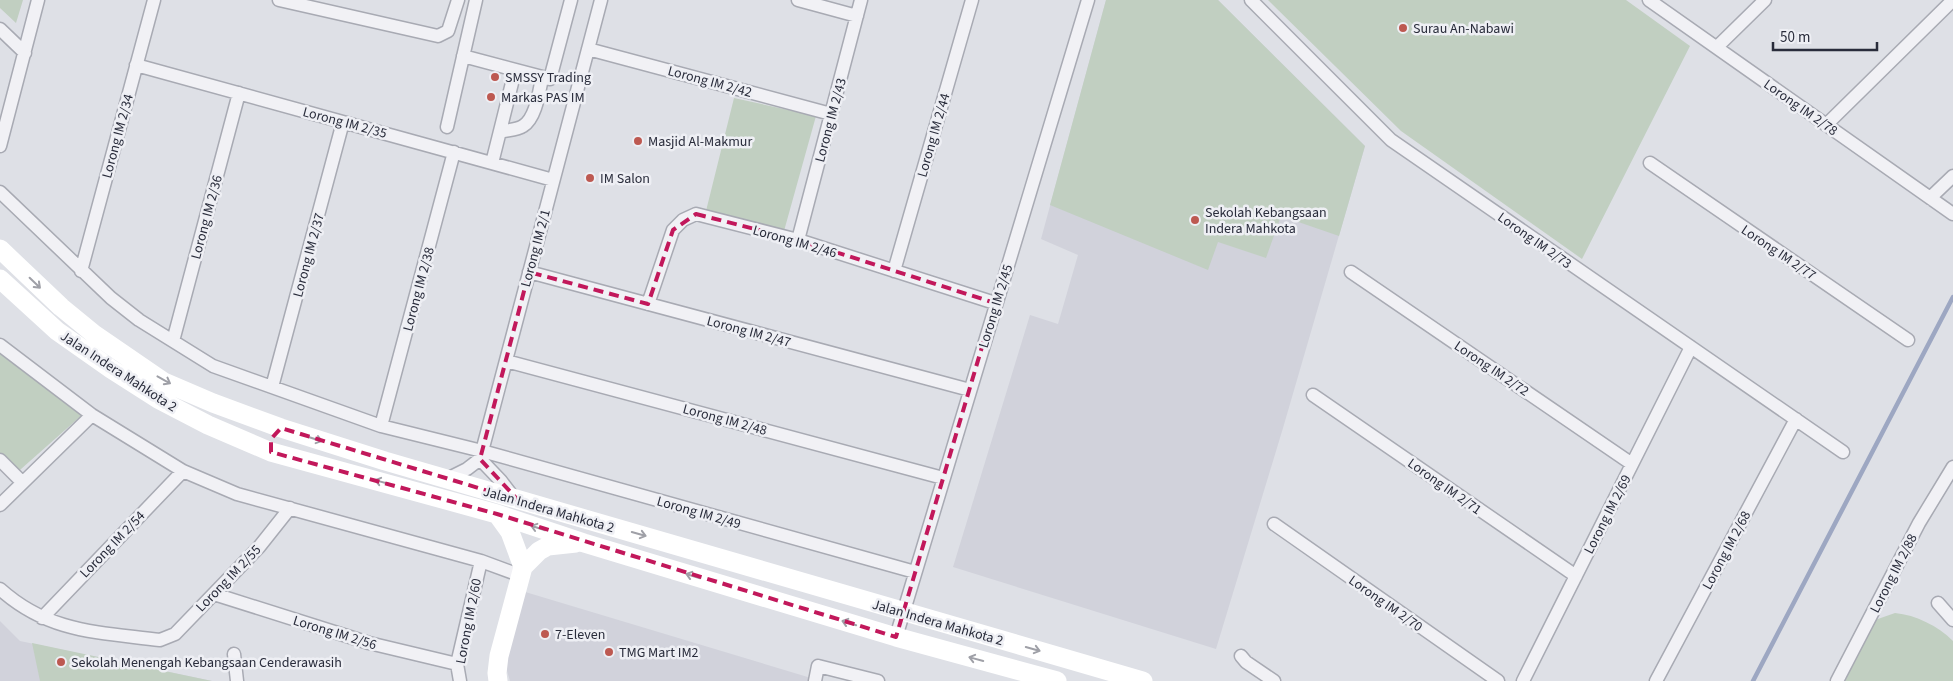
<svg xmlns="http://www.w3.org/2000/svg" width="1953" height="681" viewBox="0 0 1953 681" font-family="'Source Sans 3',sans-serif">
	<rect width="100%" height="100%" fill="#dee0e6"/>
	<path fill="#d1d2db" d="M1106 0H1218L1365 146 1283 428 1216 649 953 567 1030 315 1058 324 1078 255 1041 239Z
		M522 591 811 678 810 681H510L505 664Z
		M0 621 20 641 212 681H0Z"/>
	<path fill="#c1cfc1" d="M0 0H23L16 23 0 8Z
		M1106 0H1218L1365 146 1339 236 1281 216 1266 258 1218 242 1208 270 1050 205Z
		M1268 0H1626L1690 46 1582 259 1401 131Z
		M734 98 816 116 784 231 706 211Z
		M0 354 82 415 12 477 0 465Z
		M1895 613C1916 615 1938 626 1953 641V681H1845L1875 620Z
		M32 643 212 681H40Z"/>
	<g fill="none" stroke-linecap="round" stroke-linejoin="round">
		<path stroke="#9da7c2" stroke-width="4.5" d="M1753 681 1953 297"/>
		<defs>
			<path id="street" d="M279 0 438 36 448 31 458 0
				M798 0 857 16
				M1251 0 1391 140 1843 452
				M1649 0 1953 214
				M0 29 25 53
				M1717 47 1765 0
				M588 49 831 114
				M463 56 550 79 571 0
				M136 65 553 180
				M1826 125 1953 0
				M447 127 476 0
				M500 132C507 130 517 130 523 126 536 118 539 92 542 78
				M0 146 38 0
				M492 163 515 71
				M1650 163 1908 340
				M0 192 111 298 139 320 213 366 381 426 482 451 915 572
				M1930 198 1953 176
				M798 240 861 0
				M81 271 154 0
				M894 271 972 0
				M529 272 970 390
				M1351 272 1632 464
				M648 304 673 230 683 220 696 214 798 240 995 303
				M173 341 239 93
				M0 345 92 415 183 471 237 494 481 561 519 575
				M506 361 943 478
				M272 387 343 122
				M1313 395 1576 576
				M381 426 454 152
				M480 459 501 481 514 498
				M0 460 22 482
				M447 479 467 469 480 459 601 0
				M0 505 92 415
				M1274 524 1498 681
				M0 589C49 633 98 632 160 640L175 634 259 547 290 508
				M214 594 369 643 457 664
				M1938 603 1953 620
				M42 618 183 471
				M896 637 1088 0
				M234 654 237 681
				M1241 656 1246 662 1274 681
				M460 681 457 664 481 561
				M815 681 818 666 878 681
				M1523 681 1691 347
				M1656 681 1796 419
				M1837 681 1919 523 1953 467"/>
		</defs>
		<use href="#street" stroke="#a8aab3" stroke-width="15"/>
		<use href="#street" stroke="#f1f1f5" stroke-width="12"/>
		<path stroke="#fff" stroke-width="19" d="M0 249 61 307 94 334 164 382 213 403 281 428 385 461 1143 681
			M0 279 57 331 111 369 158 399 208 425 271 452 497 514 584 543 896 637 1057 681
			M497 514 510 532 523 567
			M498 681 497 673 499 656 523 567 539 551 548 546 576 543"/>
	</g>
	<defs><path id="oneway-shaft" d="M-6 0H5M1.5-3L5.5 0L1.5 3" fill="none" stroke-width="1.6" stroke-linecap="round" stroke-linejoin="round" transform="scale(1.25)"/></defs>
	<g stroke="#9fa0a7">
		<use href="#oneway-shaft" transform="translate(35 283) rotate(44)"/>
		<use href="#oneway-shaft" transform="translate(164 380) rotate(29)"/>
		<use href="#oneway-shaft" transform="translate(315 439) rotate(18)"/>
		<use href="#oneway-shaft" transform="translate(382 482) rotate(-165)"/>
		<use href="#oneway-shaft" transform="translate(538 528) rotate(-162)"/>
		<use href="#oneway-shaft" transform="translate(639 534) rotate(16)"/>
		<use href="#oneway-shaft" transform="translate(693 576) rotate(-163)"/>
		<use href="#oneway-shaft" transform="translate(849 623) rotate(-163)"/>
		<use href="#oneway-shaft" transform="translate(1033 649) rotate(16)"/>
		<use href="#oneway-shaft" transform="translate(976 659) rotate(-165)"/>
	</g>
	<path fill="none" stroke="#c2185b" stroke-width="4" stroke-dasharray="10 6" stroke-linejoin="round" d="M696 214 798 240 995 303 896 637 497 514 271 452V439L281 428 518 500 480 459 529 272 648 304 673 230Z"/>
	<g fill="#bd5951" stroke="#eeeff4" stroke-width="2">
		<circle cx="1403" cy="28" r="5"/>
		<circle cx="495" cy="77" r="5"/>
		<circle cx="491" cy="97" r="5"/>
		<circle cx="638" cy="141" r="5"/>
		<circle cx="590" cy="178" r="5"/>
		<circle cx="1195" cy="220" r="5"/>
		<circle cx="545" cy="634" r="5"/>
		<circle cx="609" cy="652" r="5"/>
		<circle cx="61" cy="662" r="5"/>
	</g>
	<g text-anchor="middle" stroke-width="5" stroke-linejoin="round" paint-order="stroke">
		<g font-size="14" fill="#292c3b" stroke="#eeeff4" text-anchor="start">
			<text x="1413" y="33">Surau An-Nabawi</text>
			<text x="505" y="82">SMSSY Trading</text>
			<text x="501" y="102">Markas PAS IM</text>
			<text x="648" y="146">Masjid Al-Makmur</text>
			<text x="600" y="183">IM Salon</text>
			<text x="1205" y="217">Sekolah Kebangsaan<tspan x="1205" dy="16">Indera Mahkota</tspan></text>
			<text x="555" y="639">7-Eleven</text>
			<text x="619" y="657">TMG Mart IM2</text>
			<text x="71" y="667">Sekolah Menengah Kebangsaan Cenderawasih</text>
		</g>
		<g font-size="14" fill="#292c3b" stroke="#eeeff4">
			<text transform="translate(710 81) rotate(15)" y="5">Lorong IM 2/42</text>
			<text transform="translate(1801 107) rotate(35)" y="5">Lorong IM 2/78</text>
			<text transform="translate(830 120) rotate(-75)" y="5">Lorong IM 2/43</text>
			<text transform="translate(345 122) rotate(15)" y="5">Lorong IM 2/35</text>
			<text transform="translate(933 135) rotate(-74)" y="5">Lorong IM 2/44</text>
			<text transform="translate(117 136) rotate(-75)" y="5">Lorong IM 2/34</text>
			<text transform="translate(206 217) rotate(-75)" y="5">Lorong IM 2/36</text>
			<text transform="translate(1535 240) rotate(35)" y="5">Lorong IM 2/73</text>
			<text transform="translate(795 241) rotate(16)" y="5">Lorong IM 2/46</text>
			<text transform="translate(535 248) rotate(-75)" y="5">Lorong IM 2/1</text>
			<text transform="translate(1779 252) rotate(34)" y="5">Lorong IM 2/77</text>
			<text transform="translate(308 255) rotate(-75)" y="5">Lorong IM 2/37</text>
			<text transform="translate(418 289) rotate(-75)" y="5">Lorong IM 2/38</text>
			<text transform="translate(995 306) rotate(-73)" y="5">Lorong IM 2/45</text>
			<text transform="translate(749 331) rotate(15)" y="5">Lorong IM 2/47</text>
			<text transform="translate(1492 368) rotate(34)" y="5">Lorong IM 2/72</text>
			<text transform="translate(119 371) rotate(33)" y="5">Jalan Indera Mahkota 2</text>
			<text transform="translate(725 419) rotate(15)" y="5">Lorong IM 2/48</text>
			<text transform="translate(1445 486) rotate(35)" y="5">Lorong IM 2/71</text>
			<text transform="translate(549 509) rotate(16)" y="5">Jalan Indera Mahkota 2</text>
			<text transform="translate(699 512) rotate(16)" y="5">Lorong IM 2/49</text>
			<text transform="translate(1607 514) rotate(-63)" y="5">Lorong IM 2/69</text>
			<text transform="translate(112 544) rotate(-46)" y="5">Lorong IM 2/54</text>
			<text transform="translate(1726 550) rotate(-62)" y="5">Lorong IM 2/68</text>
			<text transform="translate(1893 573) rotate(-63)" y="5">Lorong IM 2/88</text>
			<text transform="translate(228 578) rotate(-46)" y="5">Lorong IM 2/55</text>
			<text transform="translate(1386 603) rotate(35)" y="5">Lorong IM 2/70</text>
			<text transform="translate(468 621) rotate(-79)" y="5">Lorong IM 2/60</text>
			<text transform="translate(938 622) rotate(16)" y="5">Jalan Indera Mahkota 2</text>
			<text transform="translate(335 632) rotate(17)" y="5">Lorong IM 2/56</text>
		</g>
	</g>
	<path d="M1773 42v8h104v-8" fill="none" stroke="#292c3b" stroke-width="2.5"/>
	<text x="1780" y="42" font-size="15" fill="#292c3b" stroke="#eeeff4" stroke-width="4" paint-order="stroke">50 m</text>
</svg>
